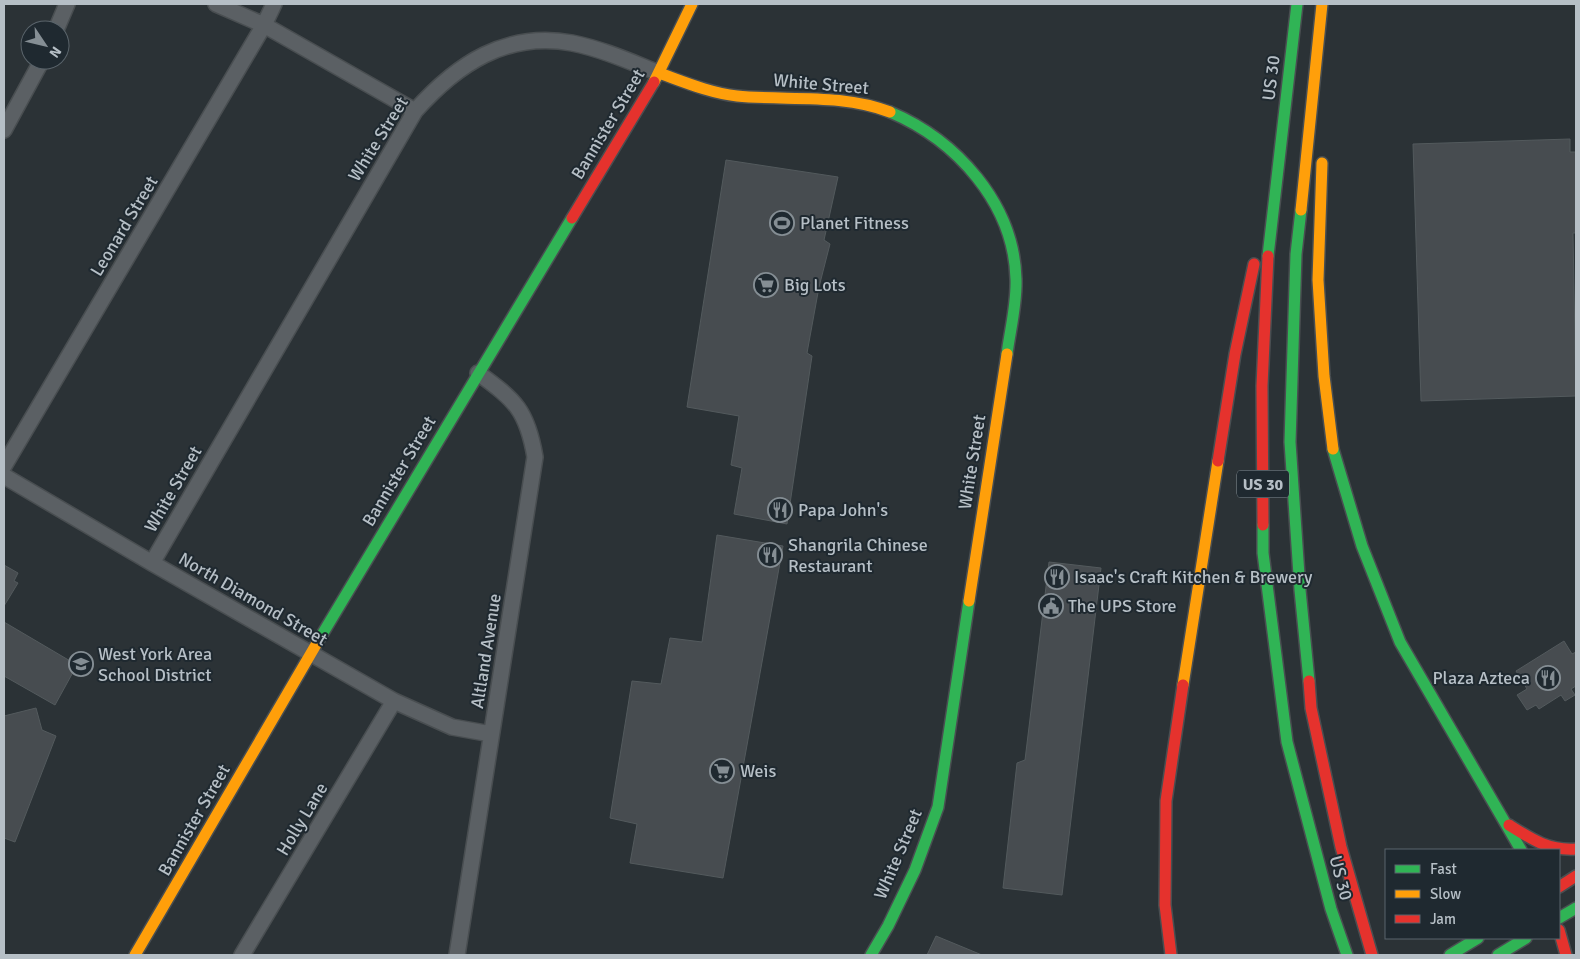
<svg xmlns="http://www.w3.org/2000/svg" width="1580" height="959" viewBox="0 0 1580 959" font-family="Signika,sans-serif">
	<rect width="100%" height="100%" fill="#2b3236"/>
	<path fill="#474c50" stroke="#535a5d" d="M1570 139V152H1576V233H1573L1576 396 1421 401 1413 144Z
		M726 160 838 177 824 240 830 244 819 287 807 353 812 356 787 524 734 514 742 468 731 465 739 416 687 407Z
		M717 535 783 546 723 878 630 863 637 824 610 818 632 681 661 684 670 638 702 642Z
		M1049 562 1101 568 1062 895 1003 888 1017 763 1025 760Z
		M4 565 18 573 14 581 18 583 4 606Z
		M4 622 77 665 55 705 4 676Z
		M1564 641 1572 654 1576 652V686L1571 689 1575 695 1565 701 1561 695 1539 709 1536 705 1527 710 1517 695 1527 689 1516 671Z
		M36 708 42 730 56 736 15 842 4 838V716Z
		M936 936 982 955H927Z"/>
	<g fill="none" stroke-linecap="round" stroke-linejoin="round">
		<defs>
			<path id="street" d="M216 4 264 25 415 111
				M56 30 67 4
				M4 130 42 60
				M4 466 264 25 274 4
				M4 476 152 563 394 701 452 727 491 734
				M152 563 415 111C457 64 506 31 572 43 602 49 631 62 659 73
				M242 955 394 701
				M457 955 535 457C527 410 515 400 478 373"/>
			<path id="fast" d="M890 112C956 140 1014 203 1016 279 1017 304 1010 330 1007 354
				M1301 210 1296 254 1290 442 1300 590 1309 681
				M1268 256 1297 4
				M1333 449 1362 546 1400 642 1521 850
				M1263 525V553L1287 742 1331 909 1347 955
				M317 643 572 218
				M1559 918 1576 908
				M871 955 888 926 915 870 938 807 969 601
				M1450 955 1478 938
				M1498 955 1526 938"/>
			<path id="slow" d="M659 73C684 82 710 93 737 96 787 101 841 93 890 112
				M654 82 692 4
				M1322 163 1318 280 1324 376 1333 449
				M1301 210 1322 4
				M969 601 1007 354
				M1183 685 1218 461
				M135 955 317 643"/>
			<path id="jam" d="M572 218 654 82
				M1218 461 1235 354 1254 264
				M1263 525 1262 386 1268 256
				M1309 681 1311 708 1341 847 1372 955
				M1509 825C1531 839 1549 851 1576 849
				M1559 887 1576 876
				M1559 930 1566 955
				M1171 955 1165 905 1166 801 1183 685"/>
		</defs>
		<use href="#street" stroke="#494e51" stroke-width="18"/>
		<use href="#fast" stroke="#494e51" stroke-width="14"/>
		<use href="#slow" stroke="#494e51" stroke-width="14"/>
		<use href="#jam" stroke="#494e51" stroke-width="14"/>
		<use href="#street" stroke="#5b6064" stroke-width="15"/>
		<use href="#fast" stroke="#30b455" stroke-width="11"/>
		<use href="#slow" stroke="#ff9f0a" stroke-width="11"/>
		<use href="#jam" stroke="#e5322d" stroke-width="11"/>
	</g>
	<defs>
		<symbol id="stadium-ring" viewBox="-11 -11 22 22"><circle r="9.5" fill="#1f2930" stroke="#858e94" stroke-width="1.5"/><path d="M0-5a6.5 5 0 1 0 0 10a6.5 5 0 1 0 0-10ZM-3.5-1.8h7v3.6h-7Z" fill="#858e94"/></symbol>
		<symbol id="supermarket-ring" viewBox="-11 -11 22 22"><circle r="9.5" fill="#1f2930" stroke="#858e94" stroke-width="1.5"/><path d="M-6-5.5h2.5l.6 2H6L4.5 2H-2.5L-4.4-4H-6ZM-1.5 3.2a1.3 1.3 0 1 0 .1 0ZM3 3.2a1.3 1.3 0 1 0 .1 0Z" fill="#858e94"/></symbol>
		<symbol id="restaurant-ring" viewBox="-11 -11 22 22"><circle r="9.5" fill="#1f2930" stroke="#858e94" stroke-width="1.5"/><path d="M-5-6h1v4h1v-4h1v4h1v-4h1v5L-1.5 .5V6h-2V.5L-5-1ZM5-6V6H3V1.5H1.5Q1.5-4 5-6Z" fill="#858e94"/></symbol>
		<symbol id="civic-ring" viewBox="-11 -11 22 22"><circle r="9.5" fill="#1f2930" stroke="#858e94" stroke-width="1.5"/><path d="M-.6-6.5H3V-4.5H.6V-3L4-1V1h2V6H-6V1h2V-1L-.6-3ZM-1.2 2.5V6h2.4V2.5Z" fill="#858e94"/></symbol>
		<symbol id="school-ring" viewBox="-11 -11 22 22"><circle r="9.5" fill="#1f2930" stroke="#858e94" stroke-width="1.5"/><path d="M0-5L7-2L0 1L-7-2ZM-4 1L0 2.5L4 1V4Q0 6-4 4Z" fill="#858e94"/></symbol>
	</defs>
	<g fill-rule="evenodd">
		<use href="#stadium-ring" x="768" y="209" width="28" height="28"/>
		<use href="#supermarket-ring" x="752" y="271" width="28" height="28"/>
		<use href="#restaurant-ring" x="766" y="496" width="28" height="28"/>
		<use href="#restaurant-ring" x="756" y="541" width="28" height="28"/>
		<use href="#restaurant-ring" x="1043" y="563" width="28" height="28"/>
		<use href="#civic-ring" x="1037" y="592" width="28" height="28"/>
		<use href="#school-ring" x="67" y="650" width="28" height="28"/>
		<use href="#restaurant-ring" x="1534" y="664" width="28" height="28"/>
		<use href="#supermarket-ring" x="708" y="757" width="28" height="28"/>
	</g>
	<g text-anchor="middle" stroke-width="4" stroke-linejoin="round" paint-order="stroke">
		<rect fill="#1f2930" stroke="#899299" stroke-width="1" x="1237" y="470.5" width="52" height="27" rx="4"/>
		<g font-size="16" font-weight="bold" fill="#b6bfc6">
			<text x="1263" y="490">US 30</text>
		</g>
		<g font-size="18" fill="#b6bfc6" stroke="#1f2930">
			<text transform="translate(1271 78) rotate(-83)" y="6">US 30</text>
			<text transform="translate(821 84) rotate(5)" y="6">White Street</text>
			<text transform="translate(608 124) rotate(-59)" y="6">Bannister Street</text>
			<text transform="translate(378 139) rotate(-58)" y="6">White Street</text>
			<text transform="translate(124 226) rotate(-59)" y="6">Leonard Street</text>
			<text transform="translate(972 462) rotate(-81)" y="6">White Street</text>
			<text transform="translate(399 471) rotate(-59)" y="6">Bannister Street</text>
			<text transform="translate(173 489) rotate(-60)" y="6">White Street</text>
			<text transform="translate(253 599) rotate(30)" y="6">North Diamond Street</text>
			<text transform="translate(486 651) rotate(-81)" y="6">Altland Avenue</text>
			<text transform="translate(302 819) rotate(-59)" y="6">Holly Lane</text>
			<text transform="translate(194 820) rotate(-60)" y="6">Bannister Street</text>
			<text transform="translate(898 854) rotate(-67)" y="6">White Street</text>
			<text transform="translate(1341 878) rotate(75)" y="6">US 30</text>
		</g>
		<g font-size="18" fill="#b6bfc6" stroke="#1f2930" text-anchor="start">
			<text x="800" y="229">Planet Fitness</text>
			<text x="784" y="291">Big Lots</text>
			<text x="798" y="516">Papa John's</text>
			<text x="788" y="551">Shangrila Chinese<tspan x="788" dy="21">Restaurant</tspan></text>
			<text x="1074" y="583">Isaac's Craft Kitchen &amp; Brewery</text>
			<text x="1068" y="612">The UPS Store</text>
			<text x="98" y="660">West York Area<tspan x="98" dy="21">School District</tspan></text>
			<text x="1530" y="684" text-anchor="end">Plaza Azteca</text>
			<text x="740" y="777">Weis</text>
		</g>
	</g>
	<rect width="1580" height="959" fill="none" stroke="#b6bfc6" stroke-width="10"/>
	<rect x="1385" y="849" width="175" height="90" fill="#1f2930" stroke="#5b656c"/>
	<rect x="1395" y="865" width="25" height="8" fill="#30b455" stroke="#5b656c"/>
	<text x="1430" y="874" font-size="15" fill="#b6bfc6">Fast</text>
	<rect x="1395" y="890" width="25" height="8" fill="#ff9f0a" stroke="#5b656c"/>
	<text x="1430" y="899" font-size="15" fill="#b6bfc6">Slow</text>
	<rect x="1395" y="915" width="25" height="8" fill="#e5322d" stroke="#5b656c"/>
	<text x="1430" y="924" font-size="15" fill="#b6bfc6">Jam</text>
	<g transform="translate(45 45) rotate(125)"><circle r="24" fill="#1f2930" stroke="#5b656c"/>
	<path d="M0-4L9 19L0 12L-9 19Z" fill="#858e94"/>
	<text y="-8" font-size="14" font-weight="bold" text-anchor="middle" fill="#b6bfc6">N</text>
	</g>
</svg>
